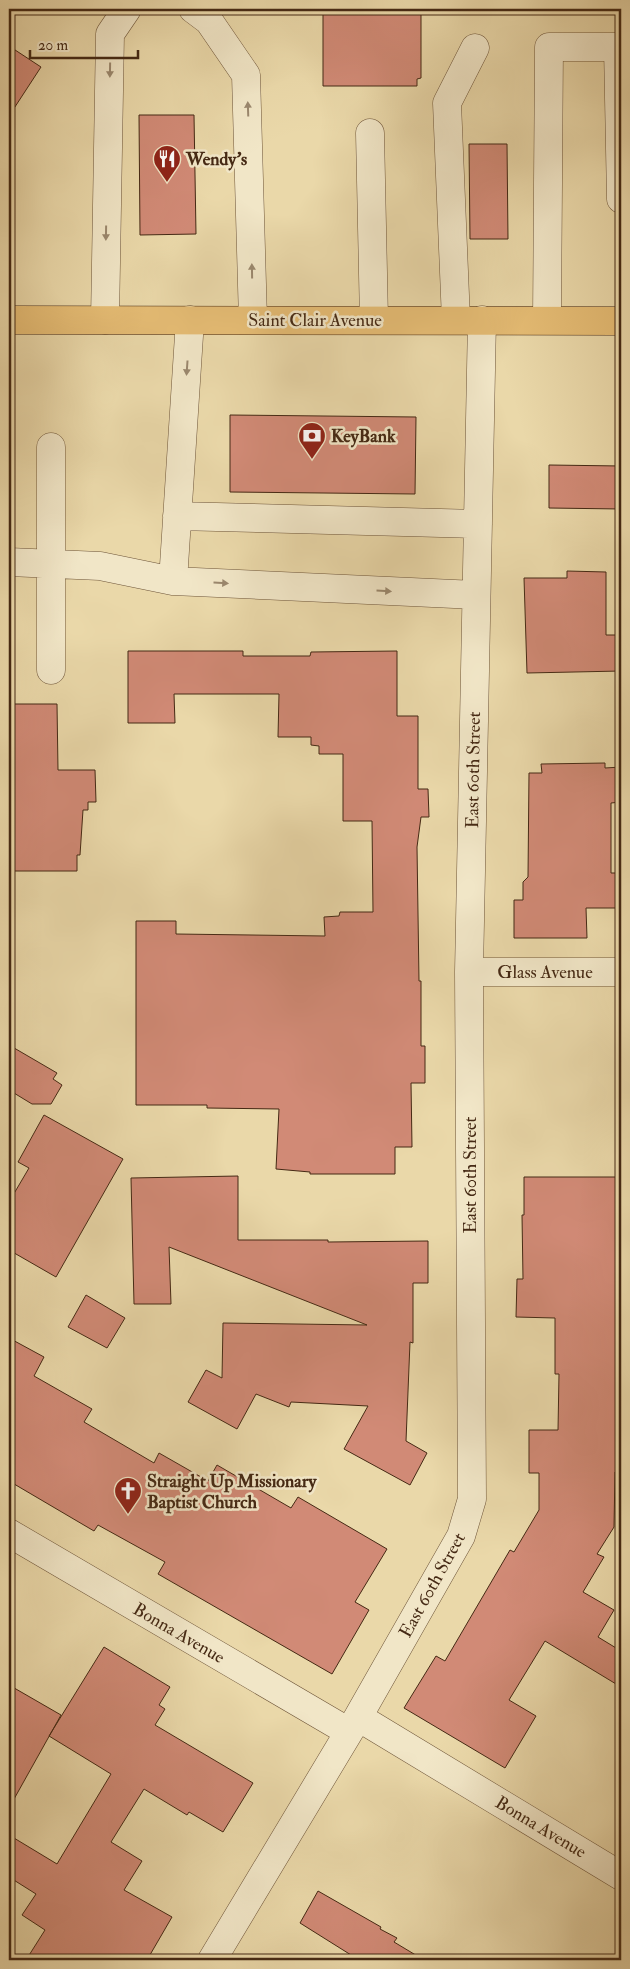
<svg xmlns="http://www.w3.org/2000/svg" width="630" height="1969" viewBox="0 0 630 1969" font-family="'IM FELL Double Pica',serif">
	<rect width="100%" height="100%" fill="#ead8a9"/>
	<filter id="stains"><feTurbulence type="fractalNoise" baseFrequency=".004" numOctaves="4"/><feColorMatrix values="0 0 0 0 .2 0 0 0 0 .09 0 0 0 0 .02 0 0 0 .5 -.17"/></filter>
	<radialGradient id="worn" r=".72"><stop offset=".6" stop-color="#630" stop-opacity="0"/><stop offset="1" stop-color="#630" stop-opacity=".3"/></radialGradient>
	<path fill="#d18a76" stroke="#452914" d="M323 9H421V78L417 79V86H323Z
		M9 46 41 67 9 116Z
		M139 115H194L196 234 140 235Z
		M469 144H507L508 239H470Z
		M230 415 416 417 415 494 230 492Z
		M549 465 621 466V509L549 508Z
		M567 571 606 572V635H621V671L527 673 524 578H567Z
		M128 651H243V656H310L311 652 397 651V716H418V789H428L429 817H421L417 847 419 981H421V1046H425V1083H411L412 1147H395V1174H310V1172L276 1169 279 1109 207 1108V1105H136V921H176V934L325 936 324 917 339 916 340 912H373L372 821H343V754H319V746L311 745V737H278L279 694H174L175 723H128Z
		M9 704H57L58 770H95L96 802H88V810H83L80 855H77V871H9Z
		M605 763V768L621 767V802L611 803V873H621V908H586L587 938H514V900H523V882L528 877 529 773H542L541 764Z
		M9 1045 57 1073 53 1079 62 1085 51 1104H32L9 1090Z
		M44 1115 123 1159 56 1277 9 1250V1202L29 1168 18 1162Z
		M238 1176V1240H328V1242L428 1241V1283H413V1343L410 1342 406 1441 427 1453 410 1485 344 1449 368 1406 291 1402 289 1407 256 1394 237 1429 188 1402 206 1370 222 1378 223 1323 367 1325 169 1247 171 1304H134L131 1178Z
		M524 1177H621V1472H615L614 1527 597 1554 604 1557 583 1592 614 1610 598 1637 621 1651V1687L545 1641 509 1700 536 1716 505 1768 404 1708 436 1656 445 1661 510 1550 514 1552 539 1510V1473H529V1430H558L559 1374H555V1318L516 1317 517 1279H523L522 1215H524Z
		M86 1295 125 1318 107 1348 68 1327Z
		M9 1338 44 1357 34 1376 92 1409 84 1422 154 1463 159 1453 208 1481 217 1465 291 1508 298 1497 387 1549 355 1602 369 1610 332 1674 158 1574 165 1562 98 1525 94 1531 9 1481Z
		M104 1647 170 1687 159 1705 165 1709 155 1725 253 1783 223 1832 189 1812 187 1815 144 1789 111 1842 142 1861 124 1890 172 1917 147 1960H26L45 1930 22 1915 36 1894 9 1877V1835L57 1864 111 1774 49 1736Z
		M9 1685 61 1715 9 1808Z
		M318 1891 381 1927 380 1929 397 1938 394 1942 424 1960H359L300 1923Z"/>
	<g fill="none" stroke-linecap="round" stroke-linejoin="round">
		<defs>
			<path id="minor" d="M193 9 209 21 246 75 253 320
				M618 47 621 199
				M370 133 374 320
				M105 320 110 34 127 9
				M456 320 447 103 475 48
				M547 320 549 47H621
				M177 516 478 524
				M9 562 100 566 173 581 476 595
				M173 581 190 320
				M51 670V447
				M469 972H621
				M9 1533 349 1732
				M358 1717 621 1876
				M212 1960 358 1717 461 1536 472 1499 469 972 482 320"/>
			<path id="major" d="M9 320 621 321"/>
		</defs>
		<use href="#minor" stroke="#6e5539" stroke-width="29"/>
		<use href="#major" stroke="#452914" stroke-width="29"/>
		<use href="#minor" stroke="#f1e6c7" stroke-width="28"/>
		<use href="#major" stroke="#e5bc74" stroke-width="28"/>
	</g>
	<defs><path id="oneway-solid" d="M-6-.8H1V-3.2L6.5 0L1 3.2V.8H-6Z" transform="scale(1.25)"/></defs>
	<g fill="#9b886e">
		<use href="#oneway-solid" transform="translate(110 70) rotate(91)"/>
		<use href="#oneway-solid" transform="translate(248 109) rotate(-92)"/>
		<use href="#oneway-solid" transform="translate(106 233) rotate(91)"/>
		<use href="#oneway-solid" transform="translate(252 271) rotate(-91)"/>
		<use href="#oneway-solid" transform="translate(187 368) rotate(94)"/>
		<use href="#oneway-solid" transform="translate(221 583) rotate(3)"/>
		<use href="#oneway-solid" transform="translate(384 591) rotate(3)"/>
	</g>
	<defs>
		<symbol id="restaurant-pin" viewBox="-11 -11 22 30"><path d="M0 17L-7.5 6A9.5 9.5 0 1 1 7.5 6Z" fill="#8f2418" stroke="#f1e6c7"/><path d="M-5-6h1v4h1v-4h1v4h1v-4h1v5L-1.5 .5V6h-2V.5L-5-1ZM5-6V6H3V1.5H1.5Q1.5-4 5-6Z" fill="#fff"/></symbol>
		<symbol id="bank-pin" viewBox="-11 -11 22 30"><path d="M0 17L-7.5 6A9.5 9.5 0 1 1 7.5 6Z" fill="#8f2418" stroke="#f1e6c7"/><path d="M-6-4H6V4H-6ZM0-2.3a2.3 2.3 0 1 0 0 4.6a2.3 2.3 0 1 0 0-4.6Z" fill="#fff"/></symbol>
		<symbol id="church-pin" viewBox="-11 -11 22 30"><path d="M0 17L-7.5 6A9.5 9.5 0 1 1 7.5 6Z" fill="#8f2418" stroke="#f1e6c7"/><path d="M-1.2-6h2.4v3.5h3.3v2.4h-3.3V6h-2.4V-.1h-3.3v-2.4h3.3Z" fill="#fff"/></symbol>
	</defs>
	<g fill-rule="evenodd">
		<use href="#restaurant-pin" x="151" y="143" width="32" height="43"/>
		<use href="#bank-pin" x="296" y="420" width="32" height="43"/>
		<use href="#church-pin" x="112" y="1475" width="32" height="43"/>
	</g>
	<g text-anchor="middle" stroke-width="5" stroke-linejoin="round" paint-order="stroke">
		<g font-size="18" font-weight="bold" fill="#452914" stroke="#f1e6c7" text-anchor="start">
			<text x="186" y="165">Wendy's</text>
			<text x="331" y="442">KeyBank</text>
			<text x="147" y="1487">Straight Up Missionary<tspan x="147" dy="21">Baptist Church</tspan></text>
		</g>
		<g font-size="18" fill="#452914" stroke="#f1e6c7">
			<text x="315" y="326">Saint Clair Avenue</text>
			<text transform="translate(473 770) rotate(-89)" y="6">East 60th Street</text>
			<text x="545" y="978">Glass Avenue</text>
			<text transform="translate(470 1175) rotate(-90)" y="6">East 60th Street</text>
			<text transform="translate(432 1585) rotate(-61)" y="6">East 60th Street</text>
			<text transform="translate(179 1633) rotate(30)" y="6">Bonna Avenue</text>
			<text transform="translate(541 1827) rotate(31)" y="6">Bonna Avenue</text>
		</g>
	</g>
	<rect width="630" height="1969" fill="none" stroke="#ead8a9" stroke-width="30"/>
	<rect x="10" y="10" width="610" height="1949" fill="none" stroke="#452914" stroke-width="2.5"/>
	<rect x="15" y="15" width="600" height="1939" fill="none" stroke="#452914"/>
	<path d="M30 50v8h108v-8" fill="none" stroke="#452914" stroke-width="2.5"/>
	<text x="38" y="50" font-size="15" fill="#452914" stroke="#f1e6c7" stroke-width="4" paint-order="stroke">20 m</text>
	<rect width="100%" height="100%" filter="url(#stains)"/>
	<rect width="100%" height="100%" fill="url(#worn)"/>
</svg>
